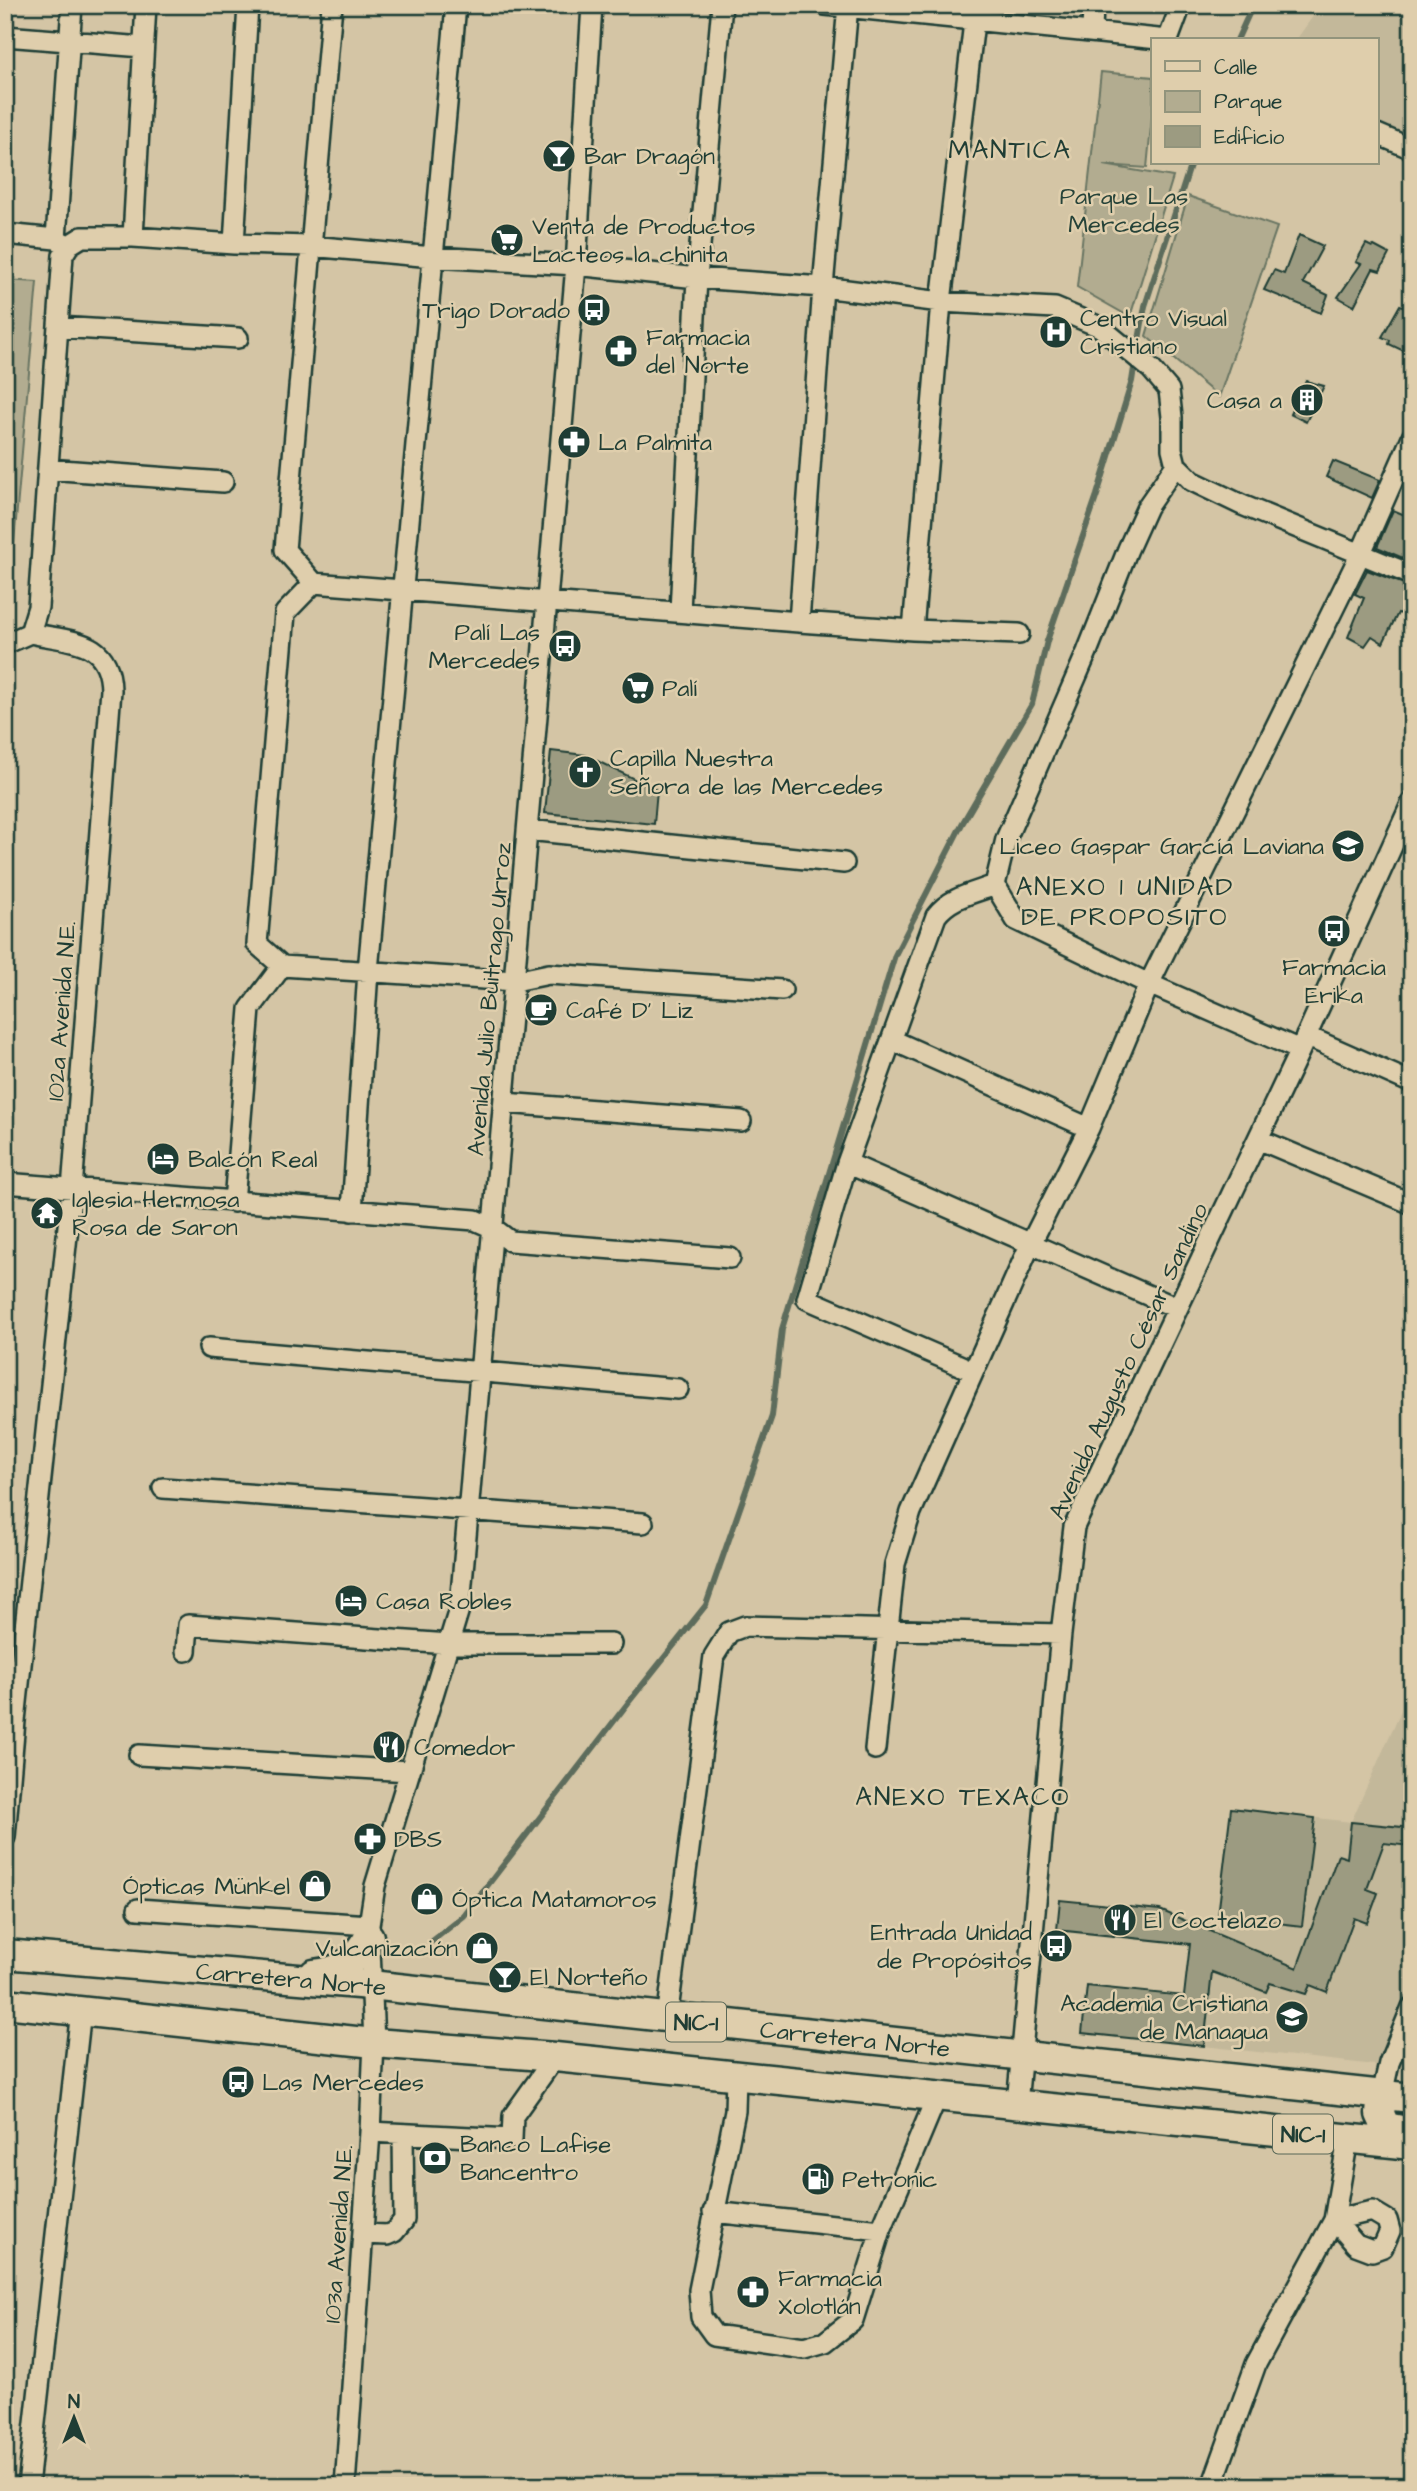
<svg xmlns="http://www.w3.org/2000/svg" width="1417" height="2491" viewBox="0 0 1417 2491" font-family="'Architects Daughter',sans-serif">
	<rect width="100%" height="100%" fill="#d4c5a5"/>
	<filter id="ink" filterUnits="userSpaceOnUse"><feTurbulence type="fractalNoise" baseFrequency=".0143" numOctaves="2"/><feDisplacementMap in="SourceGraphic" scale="14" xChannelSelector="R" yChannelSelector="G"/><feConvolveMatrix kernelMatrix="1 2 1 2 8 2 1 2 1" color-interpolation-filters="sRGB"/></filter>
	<g filter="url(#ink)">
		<path fill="#c3b89a" d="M1321 5H1412V141L1377 125V40H1296Z
			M1412 1686V2069L1204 2046 1231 1808 1351 1822Z"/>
		<path fill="#b2ac90" stroke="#687462" stroke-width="2" d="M1101 72 1153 77V106L1147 168 1104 165 1173 177 1130 317 1077 287Z
			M1188 196 1277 227 1219 397 1146 336Z
			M5 280 37 282 14 543 5 542Z"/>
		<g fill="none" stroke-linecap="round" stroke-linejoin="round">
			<path stroke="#5d6c5b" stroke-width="6" d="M1237 40 1253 5
				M1137 351 1145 306 1191 163
				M431 1942 464 1916 628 1703 706 1605 772 1416 782 1329 895 955 962 824 1032 704 1047 641 1097 495 1132 381 1135 362"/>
		</g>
		<path fill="#9c9b81" stroke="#1f3d34" stroke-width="2" d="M1299 235 1323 246 1303 283 1328 295 1321 313 1264 290 1274 270 1284 274Z
			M1366 244 1372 247 1374 246 1389 254 1380 271 1373 269 1354 306 1338 297 1361 264 1356 262Z
			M1400 305 1412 310V355L1389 344 1390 340 1382 337Z
			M1306 381 1324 386 1306 422 1290 414Z
			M1333 461 1380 480 1372 498 1326 477Z
			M1393 510 1412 518V536L1403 558 1377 547Z
			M1367 570 1412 587V592L1402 614 1398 613 1383 643 1372 636 1365 646 1348 637 1364 598 1355 594Z
			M551 751 585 755 657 790 654 824 545 813Z
			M1231 1808 1315 1818 1302 1926 1218 1916Z
			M1351 1822 1412 1828 1410 1846 1384 1843 1367 1889 1378 1893 1367 1923 1354 1918 1327 1992 1310 1985 1306 1994 1270 1983 1266 1992 1212 1972 1204 2046 1082 2033 1087 1986 1184 1996 1190 1944 1057 1930 1060 1900 1160 1910 1297 1968 1338 1855 1347 1858Z"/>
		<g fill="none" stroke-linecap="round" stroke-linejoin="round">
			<defs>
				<path id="minor" d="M825 5 1168 40 1181 5
					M1092 32 1093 5
					M5 36 143 47
					M1377 134 1412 149
					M5 234 56 239 66 244
					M133 237 146 5
					M56 239 72 5
					M234 244 248 5
					M58 327 238 338
					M1176 465 1147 507 1128 549 1087 652 1006 839 995 885 1016 920 1149 984 1300 1050
					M48 469 223 482
					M314 583 799 622 913 630 1019 634
					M680 611 697 278 722 5
					M799 622 823 287 848 5
					M913 630 941 302 976 5
					M30 633 38 607 63 255 69 245 82 237H133L234 244 310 246 433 257 576 265 697 278 823 287 941 302 1055 308 1100 327 1151 369 1169 390 1172 417V449L1176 465 1192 481 1242 505 1412 575
					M5 644 30 633
					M528 830 844 863
					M282 966 515 981 549 974 782 990
					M1306 1036 1412 1083
					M892 1040 1089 1128
					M504 1103 741 1121
					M1258 1139 1412 1204
					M847 1163 1177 1308
					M5 1183 475 1220 493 1228 510 1241 730 1258
					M234 1202 250 1009 282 966 257 944 285 613 314 583 285 550 332 5
					M352 1211 368 971 456 5
					M209 1348 678 1389
					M973 1371 807 1299 847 1163 936 916C950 897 974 893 995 885
					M163 1488 643 1523
					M186 1651 188 1625 449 1644H611
					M875 1749 895 1564 911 1512 1030 1245 1089 1128 1149 984 1361 553 1412 437
					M139 1755 409 1771
					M5 1837 15 1721 72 1189 111 690C110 638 71 642 30 633
					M138 1909 369 1925
					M667 2019 714 1656 729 1632 745 1626 1061 1634
					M736 2076 735 2111 699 2290 701 2317 714 2335 804 2348 825 2342 853 2320 881 2230 937 2096
					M1382 2095 1389 2063 1412 2007
					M1017 2104 1061 1634 1074 1527 1300 1050 1412 802
					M370 2132 512 2139 513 2116 555 2057
					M1372 2211 1387 2220 1390 2231 1383 2247 1372 2251 1356 2245 1334 2220Z
					M713 2212 881 2230
					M363 2234 387 2235 394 2232 404 2220 403 2134
					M28 2486 81 2010
					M345 2486 370 2132 374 2043 369 1925 375 1886 460 1606 576 265 592 5
					M1212 2486 1256 2364 1334 2220 1348 2139"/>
				<path id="highway" d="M5 1954 370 1985 1412 2098
					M314 1974C342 1971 355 1962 369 1937
					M5 2003 374 2043 555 2057 1412 2145
					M1382 2095 1380 2114 1386 2127 1412 2132"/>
			</defs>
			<use href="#minor" stroke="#1f3d34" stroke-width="24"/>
			<use href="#highway" stroke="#1f3d34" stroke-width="33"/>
			<use href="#minor" stroke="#dfceac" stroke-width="19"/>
			<use href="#highway" stroke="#dfceac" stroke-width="28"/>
		</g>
	</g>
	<defs>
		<symbol id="bar-disc" viewBox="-11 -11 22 22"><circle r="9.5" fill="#1f3d34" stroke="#dfceac"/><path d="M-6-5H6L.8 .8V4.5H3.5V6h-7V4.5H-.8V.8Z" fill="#fff"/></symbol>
		<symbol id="supermarket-disc" viewBox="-11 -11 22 22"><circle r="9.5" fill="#1f3d34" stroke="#dfceac"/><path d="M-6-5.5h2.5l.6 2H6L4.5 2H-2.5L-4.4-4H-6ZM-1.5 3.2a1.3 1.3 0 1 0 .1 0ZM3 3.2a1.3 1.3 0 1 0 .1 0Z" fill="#fff"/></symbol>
		<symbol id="bus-disc" viewBox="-11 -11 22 22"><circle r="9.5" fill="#1f3d34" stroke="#dfceac"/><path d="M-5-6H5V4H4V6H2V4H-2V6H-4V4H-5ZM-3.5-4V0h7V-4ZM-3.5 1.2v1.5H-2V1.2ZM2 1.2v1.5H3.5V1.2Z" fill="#fff"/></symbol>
		<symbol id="hospital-disc" viewBox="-11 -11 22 22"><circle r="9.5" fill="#1f3d34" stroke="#dfceac"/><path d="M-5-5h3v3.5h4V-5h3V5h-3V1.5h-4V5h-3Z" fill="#fff"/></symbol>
		<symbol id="pharmacy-disc" viewBox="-11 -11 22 22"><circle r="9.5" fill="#1f3d34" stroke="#dfceac"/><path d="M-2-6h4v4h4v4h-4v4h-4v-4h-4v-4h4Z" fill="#fff"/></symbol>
		<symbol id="building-disc" viewBox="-11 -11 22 22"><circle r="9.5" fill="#1f3d34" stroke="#dfceac"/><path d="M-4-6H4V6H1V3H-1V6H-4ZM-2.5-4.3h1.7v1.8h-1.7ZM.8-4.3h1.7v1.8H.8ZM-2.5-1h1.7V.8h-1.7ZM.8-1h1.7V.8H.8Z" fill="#fff"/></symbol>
		<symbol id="church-disc" viewBox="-11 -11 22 22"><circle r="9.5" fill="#1f3d34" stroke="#dfceac"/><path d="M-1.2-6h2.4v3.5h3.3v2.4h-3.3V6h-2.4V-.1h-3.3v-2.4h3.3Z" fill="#fff"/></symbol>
		<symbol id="school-disc" viewBox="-11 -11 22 22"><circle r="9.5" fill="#1f3d34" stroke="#dfceac"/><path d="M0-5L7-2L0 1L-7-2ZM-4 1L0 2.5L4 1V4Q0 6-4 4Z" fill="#fff"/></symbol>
		<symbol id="cafe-disc" viewBox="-11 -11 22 22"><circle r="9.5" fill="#1f3d34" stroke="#dfceac"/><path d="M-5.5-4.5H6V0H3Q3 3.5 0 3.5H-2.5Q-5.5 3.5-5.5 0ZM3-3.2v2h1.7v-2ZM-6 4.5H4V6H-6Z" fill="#fff"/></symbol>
		<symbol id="hotel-disc" viewBox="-11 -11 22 22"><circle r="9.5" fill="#1f3d34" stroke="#dfceac"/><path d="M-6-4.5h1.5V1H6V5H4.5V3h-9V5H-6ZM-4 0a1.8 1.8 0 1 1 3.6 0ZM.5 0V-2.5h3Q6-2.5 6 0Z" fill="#fff"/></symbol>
		<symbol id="temple-disc" viewBox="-11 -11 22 22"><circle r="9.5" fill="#1f3d34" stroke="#dfceac"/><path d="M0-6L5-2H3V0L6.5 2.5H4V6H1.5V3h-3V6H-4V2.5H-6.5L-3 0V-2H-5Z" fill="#fff"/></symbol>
		<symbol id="restaurant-disc" viewBox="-11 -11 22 22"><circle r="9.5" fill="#1f3d34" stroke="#dfceac"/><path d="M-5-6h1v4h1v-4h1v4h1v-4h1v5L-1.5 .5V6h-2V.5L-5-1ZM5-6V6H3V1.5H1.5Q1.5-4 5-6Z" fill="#fff"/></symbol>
		<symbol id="shop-disc" viewBox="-11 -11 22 22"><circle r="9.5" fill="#1f3d34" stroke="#dfceac"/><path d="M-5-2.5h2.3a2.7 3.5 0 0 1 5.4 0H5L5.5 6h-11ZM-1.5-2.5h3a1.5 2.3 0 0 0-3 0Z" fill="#fff"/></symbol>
		<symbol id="bank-disc" viewBox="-11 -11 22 22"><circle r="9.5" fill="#1f3d34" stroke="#dfceac"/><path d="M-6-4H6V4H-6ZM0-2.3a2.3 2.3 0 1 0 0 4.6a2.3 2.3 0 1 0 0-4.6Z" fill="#fff"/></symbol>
		<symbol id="fuel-disc" viewBox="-11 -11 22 22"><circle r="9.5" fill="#1f3d34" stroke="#dfceac"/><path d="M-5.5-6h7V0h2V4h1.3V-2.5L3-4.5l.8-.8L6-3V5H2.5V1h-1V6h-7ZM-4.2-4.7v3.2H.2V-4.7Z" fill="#fff"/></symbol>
	</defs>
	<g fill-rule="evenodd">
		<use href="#bar-disc" x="540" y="137" width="38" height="38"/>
		<use href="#supermarket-disc" x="488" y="221" width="38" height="38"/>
		<use href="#bus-disc" x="575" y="291" width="38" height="38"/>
		<use href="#hospital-disc" x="1037" y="313" width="38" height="38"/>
		<use href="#pharmacy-disc" x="602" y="332" width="38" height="38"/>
		<use href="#building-disc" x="1288" y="381" width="38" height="38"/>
		<use href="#pharmacy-disc" x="555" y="423" width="38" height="38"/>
		<use href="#bus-disc" x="546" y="627" width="38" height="38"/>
		<use href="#supermarket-disc" x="619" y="669" width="38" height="38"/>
		<use href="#church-disc" x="566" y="753" width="38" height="38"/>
		<use href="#school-disc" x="1329" y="827" width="38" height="38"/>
		<use href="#bus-disc" x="1315" y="912" width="38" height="38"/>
		<use href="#cafe-disc" x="522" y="991" width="38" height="38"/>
		<use href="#hotel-disc" x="144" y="1140" width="38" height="38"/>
		<use href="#temple-disc" x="28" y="1194" width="38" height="38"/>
		<use href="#hotel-disc" x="332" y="1582" width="38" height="38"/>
		<use href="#restaurant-disc" x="370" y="1728" width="38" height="38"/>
		<use href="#pharmacy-disc" x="351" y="1820" width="38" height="38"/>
		<use href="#shop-disc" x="296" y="1867" width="38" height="38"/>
		<use href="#shop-disc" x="408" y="1880" width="38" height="38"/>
		<use href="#restaurant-disc" x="1101" y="1901" width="38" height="38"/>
		<use href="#bus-disc" x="1037" y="1927" width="38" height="38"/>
		<use href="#shop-disc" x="463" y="1929" width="38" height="38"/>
		<use href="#bar-disc" x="486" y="1958" width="38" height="38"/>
		<use href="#school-disc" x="1273" y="1998" width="38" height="38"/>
		<use href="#bus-disc" x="219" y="2063" width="38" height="38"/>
		<use href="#bank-disc" x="416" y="2139" width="38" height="38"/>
		<use href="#fuel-disc" x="799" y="2160" width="38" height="38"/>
		<use href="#pharmacy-disc" x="734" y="2273" width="38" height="38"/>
	</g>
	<g text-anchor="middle" stroke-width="5" stroke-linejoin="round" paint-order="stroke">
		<g fill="#dfceac" stroke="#596858" stroke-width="2">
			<rect x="666" y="2002.5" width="60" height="39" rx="5"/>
			<rect x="1273" y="2114.5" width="60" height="39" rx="5"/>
		</g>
		<g font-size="23" font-weight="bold" fill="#1f3d34">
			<text x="696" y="2030">NIC-1</text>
			<text x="1303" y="2142">NIC-1</text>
		</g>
		<g font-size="24" fill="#1f3d34" stroke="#dfceac" text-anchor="start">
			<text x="584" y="164">Bar Dragón</text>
			<text x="532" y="234">Venta de Productos<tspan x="532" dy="28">Lacteos la chinita</tspan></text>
			<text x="570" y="318" text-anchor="end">Trigo Dorado</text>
			<text x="1080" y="326">Centro Visual<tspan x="1080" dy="28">Cristiano</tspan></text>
			<text x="646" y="345">Farmacia<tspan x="646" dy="28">del Norte</tspan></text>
			<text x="1282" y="408" text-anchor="end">Casa a</text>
			<text x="598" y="450">La Palmita</text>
			<text x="540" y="640" text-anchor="end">Palí Las<tspan x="540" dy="28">Mercedes</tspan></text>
			<text x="662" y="696">Palí</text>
			<text x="610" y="766">Capilla Nuestra<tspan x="610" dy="28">Señora de las Mercedes</tspan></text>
			<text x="1324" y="854" text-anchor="end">Liceo Gaspar García Laviana</text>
			<text x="1334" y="975" text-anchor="middle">Farmacia<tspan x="1334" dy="28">Erika</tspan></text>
			<text x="566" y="1018">Café D' Liz</text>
			<text x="188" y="1167">Balcón Real</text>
			<text x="72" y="1207">Iglesia Hermosa<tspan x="72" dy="28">Rosa de Saron</tspan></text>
			<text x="376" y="1609">Casa Robles</text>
			<text x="414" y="1755">Comedor</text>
			<text x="394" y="1847">DBS</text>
			<text x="290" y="1894" text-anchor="end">Ópticas Münkel</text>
			<text x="452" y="1907">Óptica Matamoros</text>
			<text x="1144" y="1928">El Coctelazo</text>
			<text x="1032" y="1940" text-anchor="end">Entrada Unidad<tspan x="1032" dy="28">de Propósitos</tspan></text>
			<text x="458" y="1956" text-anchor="end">Vulcanización</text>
			<text x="530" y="1985">El Norteño</text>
			<text x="1268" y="2011" text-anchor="end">Academia Cristiana<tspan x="1268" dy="28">de Managua</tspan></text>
			<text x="262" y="2090">Las Mercedes</text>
			<text x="460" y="2152">Banco Lafise<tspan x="460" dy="28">Bancentro</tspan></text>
			<text x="842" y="2187">Petronic</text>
			<text x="778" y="2286">Farmacia<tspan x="778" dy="28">Xolotlán</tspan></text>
		</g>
		<g font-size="24" fill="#264339" stroke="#dfceac">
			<text x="1124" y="204">Parque Las<tspan x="1124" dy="28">Mercedes</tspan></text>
		</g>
		<g font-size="24" fill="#1f3d34" stroke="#dfceac">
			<text transform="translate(489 999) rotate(-85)" y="8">Avenida Julio Buitrago Urroz</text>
			<text transform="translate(61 1011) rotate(-86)" y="8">102a Avenida N.E.</text>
			<text transform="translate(1128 1361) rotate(-65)" y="8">Avenida Augusto César Sandino</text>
			<text transform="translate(291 1979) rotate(5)" y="8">Carretera Norte</text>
			<text transform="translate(855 2039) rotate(6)" y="8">Carretera Norte</text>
			<text transform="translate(338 2234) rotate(-86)" y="8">103a Avenida N.E.</text>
		</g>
		<g font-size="26" letter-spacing="2" fill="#1f3d34" stroke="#dfceac">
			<text x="1010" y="158">MANTICA</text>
			<text x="1125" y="895">ANEXO 1 UNIDAD<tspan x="1125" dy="30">DE PROPOSITO</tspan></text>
			<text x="963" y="1805">ANEXO TEXACO</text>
		</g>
	</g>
	<rect width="1417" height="2491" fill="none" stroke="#dfceac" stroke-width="28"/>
	<rect x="14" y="14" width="1389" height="2463" fill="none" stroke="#1f3d34" stroke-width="2.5" filter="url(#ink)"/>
	<rect x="1151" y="38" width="228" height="126" fill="#dfceac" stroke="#92947c" stroke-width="2"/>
	<rect x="1165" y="61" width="35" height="10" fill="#dfceac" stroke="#92947c" stroke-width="2"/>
	<text x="1214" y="74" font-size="21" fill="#1f3d34">Calle</text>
	<rect x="1165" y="91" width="35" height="21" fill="#b2ac90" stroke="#92947c" stroke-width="2"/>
	<text x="1214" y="108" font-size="21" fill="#1f3d34">Parque</text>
	<rect x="1165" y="126" width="35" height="21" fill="#9c9b81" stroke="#92947c" stroke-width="2"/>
	<text x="1214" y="144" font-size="21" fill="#1f3d34">Edificio</text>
	<g transform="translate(74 2418)" stroke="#dfceac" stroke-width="5" paint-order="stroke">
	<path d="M0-5L12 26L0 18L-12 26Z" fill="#1f3d34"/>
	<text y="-10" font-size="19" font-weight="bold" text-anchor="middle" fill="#1f3d34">N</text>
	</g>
</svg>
